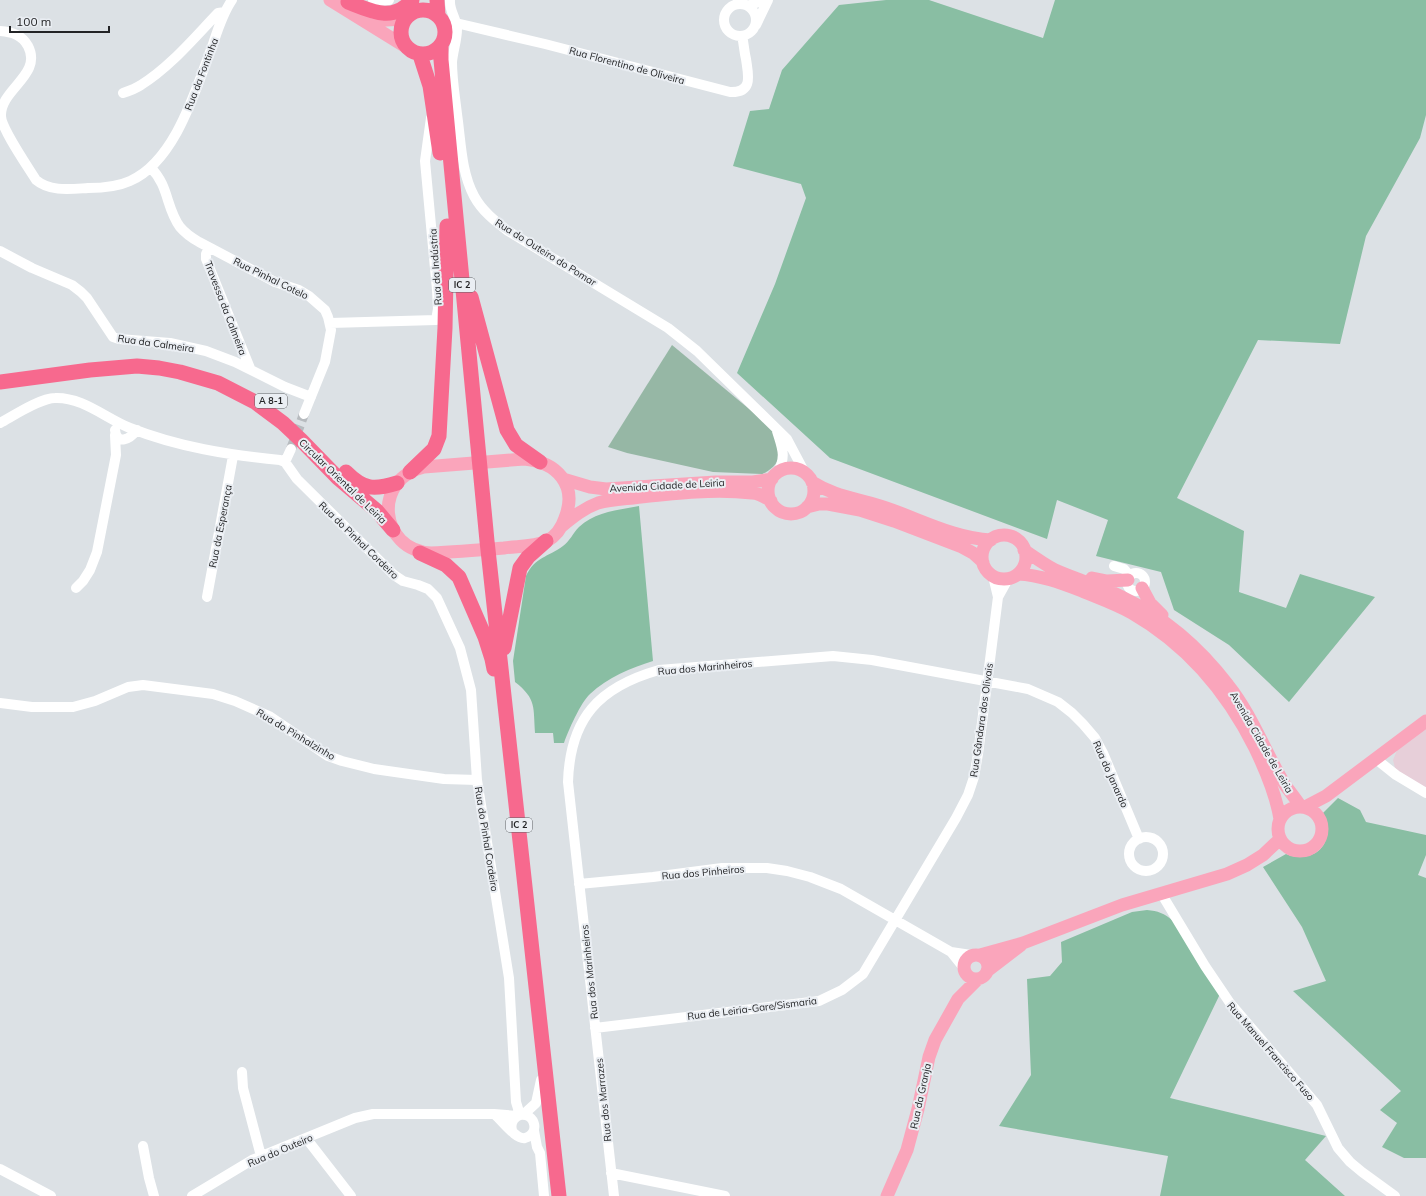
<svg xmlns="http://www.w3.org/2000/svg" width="1426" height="1196" viewBox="0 0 1426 1196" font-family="Mulish,sans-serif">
	<rect width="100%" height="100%" fill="#dce1e5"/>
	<path fill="#e7cfd9" d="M1426 727V788L1400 772 1395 768 1393 760 1398 748Z"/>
	<path fill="#96b7a5" d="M672 345 772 428 781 455C776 464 772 470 762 474L713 472 627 453 608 447Z"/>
	<path fill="#89bea3" d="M886 0H929L1043 38 1055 0H1426V115L1420 138 1366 236 1340 344 1258 340 1177 498 1244 531 1239 592 1286 608 1300 574 1375 597 1289 702 1229 645 1174 610 1161 572 1096 556 1108 520 1057 500 1047 539 830 458 737 373 775 284 806 198 801 184 733 166 750 111 769 109 782 70 839 5Z
		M639 506 653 661C631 668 608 677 590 694 581 702 568 731 564 743H554L553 733H535C533 708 537 699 515 682L513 661 526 576C535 557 548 557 563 546 570 541 573 533 579 527 595 512 618 510 639 506Z
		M1338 798 1360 810 1366 822 1426 835V855L1418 875 1426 878V1158H1404L1382 1147 1397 1123 1380 1110 1401 1091 1293 991 1326 981 1302 927 1263 867 1286 854C1305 862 1328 853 1327 830 1326 824 1324 819 1322 814Z
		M1147 910C1158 911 1164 913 1173 921L1220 994 1170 1098 1326 1136 1305 1160 1345 1196H1160L1168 1156 999 1126 1031 1075 1027 979 1050 976 1062 962 1061 942 1132 912Z"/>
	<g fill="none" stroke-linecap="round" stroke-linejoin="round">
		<path stroke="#b7bbbf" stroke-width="10" stroke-dasharray="10 5" stroke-linecap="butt" d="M291 449 304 414"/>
		<path stroke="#fff" stroke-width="10" d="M373 0 378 1 389 0
			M450 0C449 11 457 19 457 29 457 40 453 51 452 62 452 79 455 97 457 114 461 141 461 172 474 196 482 211 495 221 508 231L668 328 697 351 787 439 805 473
			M724 20a16 16 0 1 1 32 0a16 16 0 1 1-32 0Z
			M748 6 763 0
			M456 23 545 44 730 92C754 93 748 74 746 59 744 51 744 44 742 36
			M756 25 768 0
			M0 31C12 32 22 35 28 46 43 75 0 89 1 116 1 128 28 167 36 180 50 192 71 189 88 188 102 188 117 187 130 181 176 161 196 88 213 44 218 29 223 13 232 0
			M123 93C129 91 135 89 141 85 170 67 194 38 218 13L225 12
			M151 168C169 186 166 208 180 227 185 233 192 238 199 242L275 282 299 290 309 296 325 310 328 317 331 330 325 362 304 414
			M209 248 206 254V259L250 368
			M0 251 32 268 72 285 81 292 87 298 113 337 119 339 170 343 206 351 235 362 285 387 311 397
			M330 323 436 320 438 309 437 290 425 161 431 118
			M0 423C13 416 40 398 55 398 83 397 105 418 130 428 178 447 229 455 280 460L285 462 297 479 394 575 403 581 418 585 428 589 437 598 460 648 471 690 477 780 509 978 516 1102 520 1115
			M115 430C117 446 130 439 137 430
			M285 462 291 449
			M777 474C787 456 782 448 777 431
			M1114 566 1124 569 1130 576
			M1127 582a9 9 0 1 1 18 0a9 9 0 1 1-18 0Z
			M76 588 83 581 90 570 97 552 116 455 115 435
			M207 597 233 456
			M998 597 1008 579
			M0 703 32 707H73L95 701 128 687 143 685 213 694 235 701 269 716 328 756 342 761 374 769 444 779 477 780
			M1376 759 1396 775 1426 793
			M1129 854a17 17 0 1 1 34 0a17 17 0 1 1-34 0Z
			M579 884 653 877 722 868H767L787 871 810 877 841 889 951 952 963 967
			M1161 893 1205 966 1230 1003 1317 1105 1338 1148 1350 1162 1362 1172 1395 1196
			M951 952 971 955
			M595 1028 819 1001 842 990 863 974 956 818 968 795 974 777 978 754 998 597 993 576
			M242 1072 243 1088 261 1156
			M494 1114C502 1120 516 1140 525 1138 540 1134 536 1113 520 1115 513 1118 510 1123 512 1130
			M524 1114 536 1103 541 1080
			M534 1131 537 1147 540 1153 544 1196
			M306 1138 351 1196
			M143 1146 149 1178 154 1196
			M0 1169 51 1196
			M611 1173 725 1196
			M192 1196 252 1160 355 1118 373 1114H494L517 1116
			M614 1196 568 782C570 718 599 687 659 670L833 656 872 660 1028 689 1058 702 1072 713 1083 724 1095 738 1103 753 1139 839"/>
		<path stroke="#faa5bb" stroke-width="13" d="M330 0 406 47
			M379 19 386 20 405 19
			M524 459C557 462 578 485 565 518 562 527 556 536 547 541 534 547 518 546 504 548 480 550 456 552 431 553 379 550 372 479 424 467Z
			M768 491a23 23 0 1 1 46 0a23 23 0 1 1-46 0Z
			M563 479 590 487 606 489 716 482H753L772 479
			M812 482C834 496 855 498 880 506 916 517 952 538 991 540
			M807 507 819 504H828L860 510 894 521 962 547 973 553 983 562
			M562 526C573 517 584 508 598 503 612 499 627 499 641 497 677 493 715 489 752 493 759 493 765 497 771 501
			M982 557a22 22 0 1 1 44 0a22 22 0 1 1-44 0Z
			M1024 550C1034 557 1044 564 1055 570 1077 580 1101 586 1122 597 1164 617 1200 648 1228 685 1252 715 1265 752 1285 785 1290 792 1296 799 1301 807
			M1018 574C1040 575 1061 583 1082 591 1099 598 1116 604 1132 613 1186 644 1227 692 1255 748 1266 771 1276 794 1280 819
			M1092 578 1107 581 1128 580
			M1142 588 1150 603 1162 615
			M1278 829a22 22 0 1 1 44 0a22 22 0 1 1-44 0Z
			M1305 807 1326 796 1426 721
			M964 967a12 12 0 1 1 24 0a12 12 0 1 1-24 0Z
			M980 955 1023 943 1122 905 1227 874 1247 865 1263 855 1280 839
			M987 971 1021 945
			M887 1196 907 1150 918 1109 929 1057 935 1040 958 999 978 979"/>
		<path stroke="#f7698e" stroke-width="15" d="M437 0 438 16
			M348 2C371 11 393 23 412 0
			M401 32a22 22 0 1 1 44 0a22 22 0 1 1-44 0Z
			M441 45V60L487 541 559 1196
			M420 55 430 86 440 153
			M471 297 507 430 516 445 540 462
			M0 382 90 370 137 366 159 368 180 372 218 383 255 402 283 423 302 441 338 478 377 511 393 530
			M346 472C364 490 374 490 397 483
			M410 472 434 449 439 436 445 328 447 226
			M420 553 446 565 459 577 485 637 492 659 494 669
			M504 648 520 568 528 557 546 541"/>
	</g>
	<g text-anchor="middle" stroke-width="4" stroke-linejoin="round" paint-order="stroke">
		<g fill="#eaeef3" stroke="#5f6164" stroke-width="1">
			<rect x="449" y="278" width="26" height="14" rx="3"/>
			<rect x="255" y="394" width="32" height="14" rx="3"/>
			<rect x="506" y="818" width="26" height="14" rx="3"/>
		</g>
		<g font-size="9" font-weight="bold" fill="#232426">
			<text x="462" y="288">IC 2</text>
			<text x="271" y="404">A 8-1</text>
			<text x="519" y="828">IC 2</text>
		</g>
		<g font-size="10" fill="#232426" stroke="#eaeef3">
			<text transform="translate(627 65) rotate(15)" y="4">Rua Florentino de Oliveira</text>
			<text transform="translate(201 74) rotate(-69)" y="4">Rua da Fontinha</text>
			<text transform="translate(546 252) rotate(32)" y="4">Rua do Outeiro do Pomar</text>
			<text transform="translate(435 267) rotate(-94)" y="4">Rua da Indústria</text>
			<text transform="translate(271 278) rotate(26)" y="4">Rua Pinhal Cotelo</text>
			<text transform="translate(226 308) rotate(69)" y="4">Travessa da Calmeira</text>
			<text transform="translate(156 343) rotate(8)" y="4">Rua da Calmeira</text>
			<text transform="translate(343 481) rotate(44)" y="4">Circular Oriental de Leiria</text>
			<text transform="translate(667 485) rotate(-3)" y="4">Avenida Cidade de Leiria</text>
			<text transform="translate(220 526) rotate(-79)" y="4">Rua da Esperança</text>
			<text transform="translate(359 540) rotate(44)" y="4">Rua do Pinhal Cordeiro</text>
			<text transform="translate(705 667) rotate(-5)" y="4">Rua dos Marinheiros</text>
			<text transform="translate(981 720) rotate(-82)" y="4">Rua Gândara dos Olivais</text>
			<text transform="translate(296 734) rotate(31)" y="4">Rua do Pinhalzinho</text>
			<text transform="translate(1262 742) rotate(60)" y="4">Avenida Cidade de Leiria</text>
			<text transform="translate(1111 774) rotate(66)" y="4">Rua do Janardo</text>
			<text transform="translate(487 839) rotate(81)" y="4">Rua do Pinhal Cordeiro</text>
			<text transform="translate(703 872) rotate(-5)" y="4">Rua dos Pinheiros</text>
			<text transform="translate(589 972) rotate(-96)" y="4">Rua dos Marinheiros</text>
			<text transform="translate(752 1008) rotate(-7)" y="4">Rua de Leiria-Gare/Sismaria</text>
			<text transform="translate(1271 1051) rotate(49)" y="4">Rua Manuel Francisco Fuso</text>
			<text transform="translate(920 1096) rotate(-78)" y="4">Rua da Granja</text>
			<text transform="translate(603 1100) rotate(-96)" y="4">Rua dos Marrazes</text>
			<text transform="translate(280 1150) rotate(-23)" y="4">Rua do Outeiro</text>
		</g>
	</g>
	<path d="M10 26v6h99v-6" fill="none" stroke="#232426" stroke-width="2"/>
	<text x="16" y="26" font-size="12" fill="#232426" stroke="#eaeef3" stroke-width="3" paint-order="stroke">100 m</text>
</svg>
